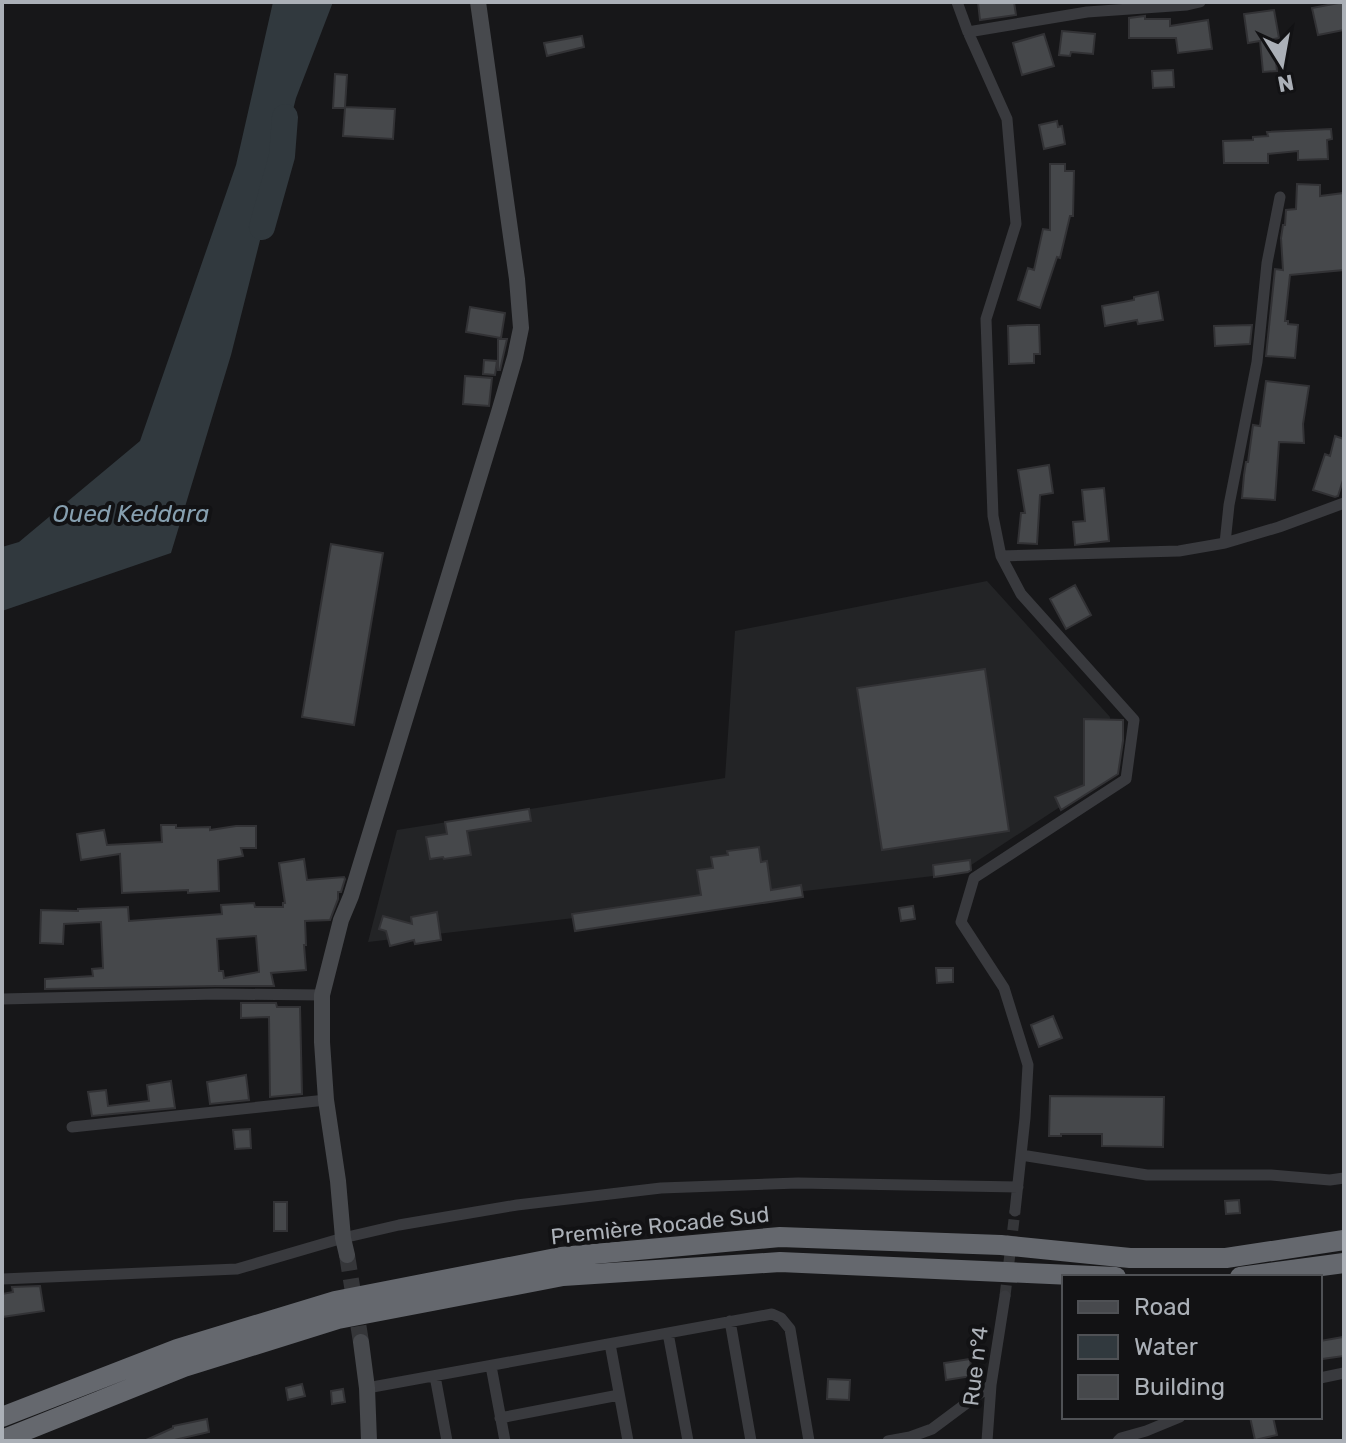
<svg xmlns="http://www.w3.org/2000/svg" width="1346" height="1443" viewBox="0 0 1346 1443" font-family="Rubik,sans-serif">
	<rect width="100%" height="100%" fill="#171719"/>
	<path fill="#232426" d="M987 581 1110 717 1107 776 959 873 368 942 397 830 725 778 735 631Z"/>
	<path fill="#31393e" d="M273 2H333L296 98 231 355 171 553 2 611V547L19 542 140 441 236 165Z"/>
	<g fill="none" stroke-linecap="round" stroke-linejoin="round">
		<path stroke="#31393e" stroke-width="26" d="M262 227 282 156 285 117"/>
	</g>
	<path fill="#46484b" stroke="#323235" stroke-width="2" fill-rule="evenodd" d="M978 2H1014L1016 15 980 20Z
		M1344 2V30L1318 35 1312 8Z
		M1274 10 1279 38 1274 39 1277 71 1263 72 1260 41 1248 43 1244 14Z
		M1145 16V19H1170V26L1208 20 1212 49 1178 53 1176 38H1129V18Z
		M1062 31 1095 34 1093 54 1071 52 1070 56 1059 55Z
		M1044 34 1054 66 1022 75 1013 43Z
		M582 36 584 47 547 56 544 43Z
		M1173 70 1174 87 1153 88 1152 71Z
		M335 74 347 75 345 107 395 109 393 139 343 136 345 108H333Z
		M1057 121 1058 127 1062 126 1065 144 1044 149 1039 125Z
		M1331 129 1332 139 1327 140 1328 159 1298 160V151L1268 154V163H1224L1223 141 1253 140V137L1268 136 1267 132Z
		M1050 164H1065V171H1074L1073 216H1070L1060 258 1057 257 1040 308 1018 300 1028 268 1034 270 1043 229 1050 230Z
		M1297 184 1320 185V196L1344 193V270L1290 275 1285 321H1288V324L1298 325 1295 358 1266 356 1275 269 1283 270 1281 238 1283 225H1285L1286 210 1296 209Z
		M1158 292 1163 320 1138 324 1137 320 1105 326 1102 306 1134 300V297Z
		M470 307 505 313 501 338 466 332Z
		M1027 325H1039L1040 354H1034V363L1009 364 1008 326Z
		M1252 325 1250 344 1215 346 1214 326Z
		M498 339H507L500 370H498Z
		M484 360 497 361 495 375 483 374Z
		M465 376 492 378 489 406 463 404Z
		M1266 381 1309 386 1303 424 1304 443 1279 442 1275 500 1242 498 1244 475 1246 462H1248L1253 425 1260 426Z
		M1335 436 1344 439V477L1338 496 1335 497 1313 490 1325 454 1330 456Z
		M1049 465 1053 493 1040 495 1037 544 1018 543 1021 513H1025L1018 470Z
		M1104 488 1109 541 1075 545 1073 522 1085 521 1082 490Z
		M331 544 383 553 354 725 302 717Z
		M1075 585 1091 615 1066 629 1050 599Z
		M985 669 1009 831 882 850 857 688Z
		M1084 719 1123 720V741L1118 774 1061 810 1055 797 1084 785Z
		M529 809 531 821 467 831 471 855 444 859 443 857 430 859 426 837 447 834 445 822Z
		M161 825H176V828L210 827V830L236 826H256V848H241L243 856 218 860 219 891 188 893V890L122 893 120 854 81 860 77 834 104 830 107 845 162 842Z
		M759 847 761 862 767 861 771 890 801 885 803 897 575 931 572 914 701 895 697 870 713 868 711 857 728 855 727 851Z
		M304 859 307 880 344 877 345 879 341 892H338V899L330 920 305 921 306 945H304L306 970 271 973 274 986H216L45 989V979L93 976 92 969 103 968 101 922 64 924 63 944 40 943 41 910 78 911V909L128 907 129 921 222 914 221 905 254 903 255 907H283V903H285L279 863ZM256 936 259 972 224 978 223 971H219L217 939Z
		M970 860 971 870 968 872 934 877 933 865Z
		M913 906 915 919 901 921 899 908Z
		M437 912 441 940 415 944 414 940 390 946 386 931 379 929 383 916 412 924 411 917Z
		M936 968H953V982L937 983Z
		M241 1003H276L277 1007H300L302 1094 270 1097 269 1017 241 1018Z
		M1053 1016 1062 1038 1039 1047 1031 1025Z
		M246 1075 249 1100 210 1104 207 1082Z
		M171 1081 175 1108 92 1116 88 1092 106 1090 108 1106 149 1101 147 1085Z
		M1050 1096 1164 1097 1163 1147 1102 1146V1134H1061V1136H1049Z
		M250 1129 251 1148 235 1149 233 1130Z
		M1239 1200 1240 1213 1226 1214 1225 1201Z
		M274 1202H287V1231H274Z
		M40 1286 44 1311 2 1317V1294L13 1292 12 1287Z
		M1343 1337 1344 1356 1322 1359 1320 1341Z
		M970 1359 972 1376 946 1380 944 1363Z
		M828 1379 850 1380 849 1400 827 1399Z
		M302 1384 305 1396 288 1400 286 1388Z
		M343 1389 345 1402 332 1404 331 1391Z
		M1250 1417H1273L1277 1435 1255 1440Z
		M207 1419 209 1432 170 1441H144L173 1428V1426Z"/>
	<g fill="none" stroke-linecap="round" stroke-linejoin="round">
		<path stroke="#353639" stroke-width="11" stroke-dasharray="11 5.5" stroke-linecap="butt" d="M1005 1296 1015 1211"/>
		<path stroke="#353639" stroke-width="16" stroke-dasharray="16 8" stroke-linecap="butt" d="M347 1255 361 1342"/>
		<path stroke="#393a3e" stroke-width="11" d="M957 2 968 32 1007 119 1016 224 986 319 993 516 1001 556 1021 594 1134 720 1126 779 974 878 961 922 1004 988 1028 1065 1025 1118 1015 1211
			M968 32 1087 12 1187 5 1200 2
			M1225 543 1229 505 1257 362 1267 263 1280 197
			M1001 556 1179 551 1225 543 1279 527 1344 503
			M2 999 216 994 322 995
			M72 1127 326 1100
			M1021 1155 1147 1175H1271L1330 1180 1344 1178
			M2 1279 237 1269 343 1238 399 1225 517 1205 661 1188 798 1183 1018 1187
			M730 1321 751 1441
			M668 1333 688 1441
			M610 1344 628 1441
			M491 1366 505 1441
			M435 1376 447 1441
			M1320 1378 1344 1373
			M367 1388 772 1314 781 1318 790 1329 809 1441
			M500 1418 619 1395
			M888 1441 910 1437 932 1429 991 1385
			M987 1441 991 1385 1005 1296
			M1118 1441 1121 1438 1146 1431 1180 1417"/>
		<path stroke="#47494d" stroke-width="16" d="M347 1255 343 1238 338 1181 326 1100 322 1042V995L341 920 351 896 499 412 515 357 521 328 517 279 478 2
			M361 1342 367 1388 369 1441"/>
		<path stroke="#65686e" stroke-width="20" d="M1240 1277 1344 1263
			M2 1417 177 1349 335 1301 561 1257 780 1237 1001 1245 1130 1258H1226L1344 1240
			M2 1440 184 1367 338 1319 563 1276 780 1262 1116 1277"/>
	</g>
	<g text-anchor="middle" stroke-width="8" stroke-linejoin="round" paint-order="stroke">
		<g font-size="22" fill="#abb0b7" stroke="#121214">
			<text transform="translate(660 1225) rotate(-6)" y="8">Première Rocade Sud</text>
			<text transform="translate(975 1366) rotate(-83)" y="8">Rue n°4</text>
		</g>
		<g font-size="24" font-style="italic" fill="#869faf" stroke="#121214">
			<text x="131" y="522">Oued Keddara</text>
		</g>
	</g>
	<rect width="1346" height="1443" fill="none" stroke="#abb0b7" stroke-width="8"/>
	<rect x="1062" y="1275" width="260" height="144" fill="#121214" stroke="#4f5155" stroke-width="2"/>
	<rect x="1078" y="1301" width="40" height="12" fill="#47494d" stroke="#4f5155" stroke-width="2"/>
	<text x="1134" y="1315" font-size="24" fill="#abb0b7">Road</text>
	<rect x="1078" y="1335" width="40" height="24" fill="#31393e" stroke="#4f5155" stroke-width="2"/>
	<text x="1134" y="1355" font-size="24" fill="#abb0b7">Water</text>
	<rect x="1078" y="1375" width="40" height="24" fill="#46484b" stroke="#4f5155" stroke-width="2"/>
	<text x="1134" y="1395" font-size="24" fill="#abb0b7">Building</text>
	<g transform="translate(1282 64) rotate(169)" stroke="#121214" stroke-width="6" paint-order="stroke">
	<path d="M0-6L14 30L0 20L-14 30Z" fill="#abb0b7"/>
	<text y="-12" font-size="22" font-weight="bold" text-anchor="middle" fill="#abb0b7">N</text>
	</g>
</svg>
